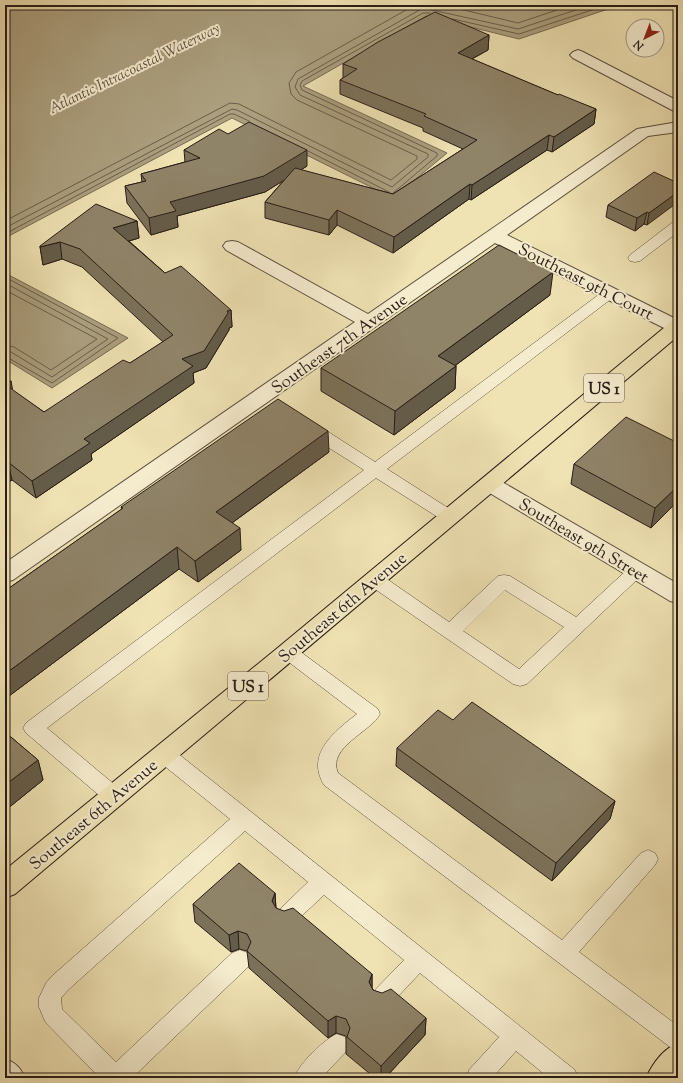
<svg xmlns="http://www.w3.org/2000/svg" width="683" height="1083" viewBox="0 0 683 1083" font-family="'Sorts Mill Goudy',serif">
	<rect width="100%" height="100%" fill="#efe2b3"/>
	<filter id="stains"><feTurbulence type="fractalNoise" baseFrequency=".005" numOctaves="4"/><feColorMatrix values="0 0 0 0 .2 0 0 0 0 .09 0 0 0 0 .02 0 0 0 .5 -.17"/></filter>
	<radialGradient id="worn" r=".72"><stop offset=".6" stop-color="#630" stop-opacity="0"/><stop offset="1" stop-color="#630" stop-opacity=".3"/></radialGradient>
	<path fill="#ab9f7e" stroke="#766b54" d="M5 5H620L519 39 426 16 303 86 447 153 393 198 232 118 5 238Z
		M5 273 128 338 52 388 5 359Z"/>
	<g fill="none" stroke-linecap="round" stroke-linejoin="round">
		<path stroke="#695e4a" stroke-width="1" d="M443 5 518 23 572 5
			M453 19 519 34 607 5
			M308 151 389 192
			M393 193 437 156V153L302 90 300 85 302 81 423 13H430
			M5 221 230 103 239 104 391 180 417 159V156L297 100 291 94 289 83 296 72 415 5
			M5 228 232 109 237 110 392 187 428 157V154L300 95 295 87 298 79 423 8 518 29 591 5
			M5 234 230 114H234L249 121
			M5 277 118 338 52 383 5 356
			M5 283 108 339 52 377 11 352 5 351
			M5 290 97 339 51 370 14 347 5 345"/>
		<defs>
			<path id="service" d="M678 221V232L640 261 635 262 630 261 628 258 630 255 673 222Z
				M610 289 615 290 617 293 615 296 387 469 456 513 458 517 456 521 450 523 444 521 376 478 47 728 121 790 124 796 121 802 114 804 107 802 26 733 23 728 26 723 364 470 304 432 302 428 304 424 310 423 316 424 375 462 605 290Z
				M636 565 642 567 645 571 642 575 527 684 520 686 513 684 369 585 366 580 369 575 375 574 381 575 449 622 498 576 504 575 510 576 576 617 630 567ZM505 590 564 627 519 669 463 631Z
				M288 645 294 647 378 709 380 714C371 732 327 747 338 773L562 940 641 853 648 850 655 853 658 859 655 865 579 952 678 1026V1050L670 1047 324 785C305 754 335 731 357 714L282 657 279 652 282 647Z
				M164 746 171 748 575 1070 578 1078H549L516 1051 492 1078H466L469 1070 499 1037 420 973 389 1006 381 1009 373 1006 370 999 373 992 404 960 324 895 292 925 285 927 278 925 274 918 278 911 308 882 245 831 68 990 61 998 62 1009 116 1062 232 953 240 950 248 953 251 960 248 967 132 1078H100L46 1023 44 1019 39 1007V998L46 983 52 976 230 819 157 760 154 754 157 748Z
				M337 1034 345 1037 348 1045 345 1053 321 1078H294C299 1064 323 1040 337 1034Z"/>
			<path id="minor" d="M578 50 583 52 678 101V112L672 110 573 58 570 55 573 52Z
				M678 122V132L648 136 507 235 678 320V333L670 331 495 243 13 580 5 582V563L355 322 226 250 223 246 226 242 232 241 238 242 368 314 637 129Z
				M490 477 497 479 678 584V603L670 601 483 489 479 484 483 479Z
				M5 1059C16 1063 20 1067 25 1078H5Z"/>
			<path id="primary" d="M678 320V336L15 894 5 898V870L280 646 671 322Z
				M678 1043V1078H646C653 1063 663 1049 678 1043Z"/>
		</defs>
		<use href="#service" stroke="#594e3d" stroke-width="1"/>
		<use href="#minor" stroke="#594e3d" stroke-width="2"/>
		<use href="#primary" stroke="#271d16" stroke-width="2"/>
		<use href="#service" fill="#f5ecce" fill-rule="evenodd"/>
		<use href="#minor" fill="#f5ecce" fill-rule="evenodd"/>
		<use href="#primary" fill="#efe2b3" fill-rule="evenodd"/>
	</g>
	<path fill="#7b7159" stroke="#271d16" d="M489 35 488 50 472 59 558 95 596 109 594 124 552 152 547 150 471 200 469 199 393 253 337 225 329 235 265 218V202L284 180 265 192 177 216 178 227 151 235 127 203 125 186 142 182 141 174 185 162 184 150 228 134 307 166 301 170 393 194 463 149 423 131V128L340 94V80L343 78V64Z
		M678 183 647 225 644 224 635 231 606 217 608 205Z
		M137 221 139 238 129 241 165 273 231 310 232 327 229 328V330L206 368 193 373 194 383 91 454 92 460 36 498 12 480 5 484 11 381 12 390 44 412 130 363 163 342 82 267 62 259 43 265 40 246Z
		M550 295 456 365 455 389 394 435 321 391V368Z
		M678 443V501L651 528 571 484 574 464Z
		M329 452 232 523 241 550 198 582 179 569 5 699V591L122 509 121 507Z
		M453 720 615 801 610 819 552 881 396 766 397 748Z
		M5 732 38 760 43 780 7 809 5 807Z
		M275 893 276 908 372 974V988L373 990 426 1018 425 1035 385 1078H375L346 1054V1036L336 1033 328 1038 249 968 247 951 239 949 231 952 195 922 193 904Z"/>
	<path fill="#645c49" stroke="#271d16" d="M489 35 488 50 457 67 458 53Z
		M596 109 594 124 552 152 554 137Z
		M549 135 547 150 471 200 472 185Z
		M307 150V166L265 192 177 216 178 227 151 235 149 218 170 202Z
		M470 184 469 199 393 253 394 237Z
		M678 192V202L647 225 649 213Z
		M337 210V225L329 235V220Z
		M647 212 644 224 635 231 637 218Z
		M137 221 139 238 115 245 113 228Z
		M60 242 62 259 43 265 40 247Z
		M553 272 550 295 437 379 438 356Z
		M231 310 232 327 229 328V330L206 368 193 373 194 383 91 454 92 460 36 498 32 481 84 439 182 359 227 311Z
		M456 366 455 389 394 435 395 411Z
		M11 381 14 398 6 385Z
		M328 431 329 452 218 533 216 512Z
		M8 462 12 480 5 484V464Z
		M678 486V501L651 528 655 508Z
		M240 528 241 550 198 582 195 561Z
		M177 547 179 569 5 699V674Z
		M38 760 43 780 7 809 5 802V785Z
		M615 801 610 819 552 881 556 863Z
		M275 893 276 911 272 901Z
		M238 931 239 949 231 952 229 935Z
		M372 974V991L369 982Z
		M336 1016V1033L328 1038V1021Z
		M426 1018 425 1035 385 1078H381V1066Z"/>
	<path fill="#8f8368" stroke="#271d16" d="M435 12 489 35 458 53 558 95 559 94 596 109 554 137 549 135 472 185 470 184 394 237 337 210 329 220 265 202 295 168 393 194 477 140 424 116 426 114 340 80 357 69 343 64 378 42Z
		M249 122 307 150 264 176 170 202 176 211 149 218 125 186 146 181 141 174 200 158 184 150 219 129 228 134Z
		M654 172 678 183V192L649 213 647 212 637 218 608 205Z
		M96 204 137 221 113 228 165 273 181 266 231 310 227 311 228 313 204 351 182 359 193 366 84 439 90 443 32 481 8 462 5 464V379L11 381 6 385 44 412 123 360 130 363 173 335 80 249 60 242 40 247V246Z
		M499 245 553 272 438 356 456 366 395 411 321 368Z
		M278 399 328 431 216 512 240 528 195 561 177 547 5 674V591L123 508 121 507Z
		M626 417 678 443V486L655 508 574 464Z
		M472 702 615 801 556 863 397 748 438 710 453 720Z
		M5 732 38 760 5 785Z
		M239 863 275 893 272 901 276 908 284 911 293 908 372 974 369 982 373 990 382 993 391 989 426 1018 381 1066 347 1037 350 1028 346 1019 336 1016 328 1021 247 951 251 942 247 934 238 931 229 935 193 904Z"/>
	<g text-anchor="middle" stroke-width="4" stroke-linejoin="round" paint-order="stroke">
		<g font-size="15" font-style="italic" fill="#5c5140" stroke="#f5ecce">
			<text transform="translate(134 68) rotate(-26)" y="5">Atlantic Intracoastal Waterway</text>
		</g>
		<g fill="#f5ecce" stroke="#655b4d" stroke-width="1">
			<rect x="584" y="374" width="40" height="28" rx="3"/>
			<rect x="228" y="672" width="40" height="28" rx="3"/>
		</g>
		<g font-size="16" font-weight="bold" fill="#271d16">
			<text x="604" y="394">US 1</text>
			<text x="248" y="692">US 1</text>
		</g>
		<g font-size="17" fill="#271d16" stroke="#f5ecce">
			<text transform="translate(586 281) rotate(27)" y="6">Southeast 9th Court</text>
			<text transform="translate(339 343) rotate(-35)" y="6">Southeast 7th Avenue</text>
			<text transform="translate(584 540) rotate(31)" y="6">Southeast 9th Street</text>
			<text transform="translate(342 607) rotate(-40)" y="6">Southeast 6th Avenue</text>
			<text transform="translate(93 814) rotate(-40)" y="6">Southeast 6th Avenue</text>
		</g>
	</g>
	<rect width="683" height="1083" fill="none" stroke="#efe2b3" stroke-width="20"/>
	<rect x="6" y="6" width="671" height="1071" fill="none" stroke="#271d16" stroke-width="2"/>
	<rect x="10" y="10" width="663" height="1063" fill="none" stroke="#271d16"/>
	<g transform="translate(645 38) rotate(222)"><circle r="19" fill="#f5ecce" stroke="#a39984"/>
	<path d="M0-3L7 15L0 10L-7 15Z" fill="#8f2418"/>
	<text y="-6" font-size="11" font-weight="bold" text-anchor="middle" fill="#271d16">N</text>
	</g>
	<rect width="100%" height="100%" filter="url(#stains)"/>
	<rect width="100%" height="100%" fill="url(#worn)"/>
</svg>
